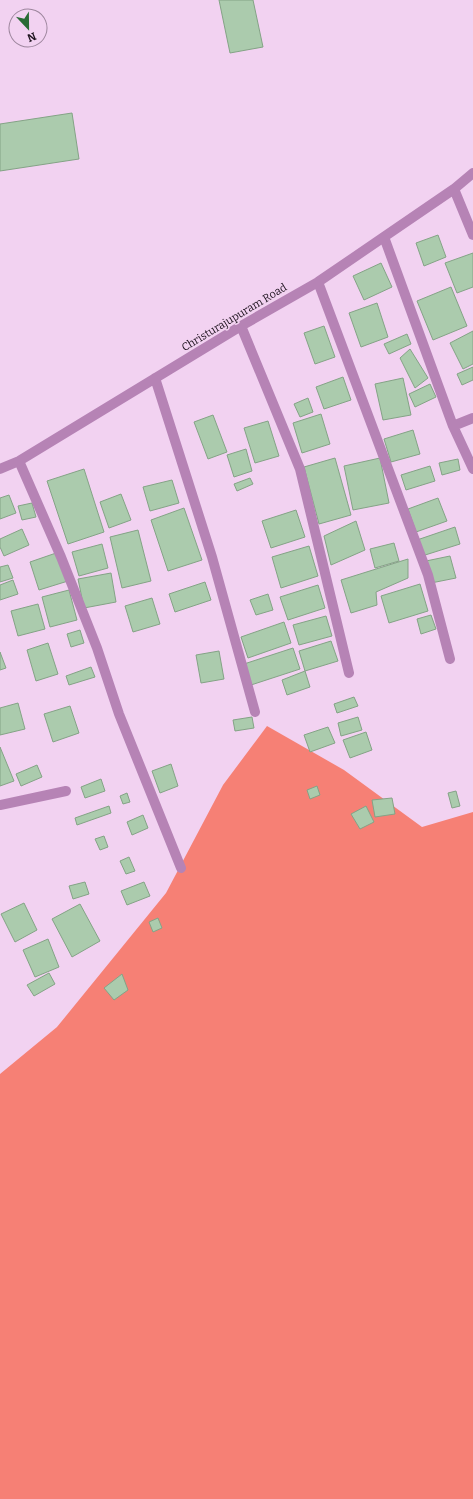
<svg xmlns="http://www.w3.org/2000/svg" width="473" height="1499" viewBox="0 0 473 1499" font-family="Bitter,serif">
	<rect width="100%" height="100%" fill="#f2d2f1"/>
	<path fill="#f68075" d="M267 726 344 770 422 827 473 812V1499H0V1074L57 1027 166 893 223 785Z"/>
	<path fill="#abcbad" stroke="#84a386" d="M219 0H253L263 47 230 53Z
		M72 113 79 159 0 171V124Z
		M438 235 446 257 424 266 416 243Z
		M473 253V287L457 293 445 263Z
		M381 263 392 287 364 300 353 276Z
		M451 287 467 326 433 340 417 301Z
		M377 303 388 337 361 347 349 313Z
		M324 326 335 357 315 364 304 333Z
		M473 331V364L463 369 450 343Z
		M407 334 411 344 389 354 384 344Z
		M410 349 428 378 415 388 400 358Z
		M473 367V380L462 385 457 374Z
		M343 377 351 400 324 409 316 387Z
		M403 378 411 415 383 420 375 384Z
		M430 384 436 397 415 407 409 394Z
		M308 398 313 412 300 417 294 404Z
		M321 414 330 444 302 453 293 423Z
		M213 415 227 452 208 459 194 422Z
		M268 421 279 456 255 463 244 428Z
		M413 430 420 454 391 462 384 439Z
		M246 449 252 471 234 477 227 455Z
		M335 458 351 515 319 524 304 467Z
		M380 458 389 503 353 510 344 466Z
		M458 459 460 470 442 475 439 463Z
		M430 466 435 481 406 490 401 475Z
		M84 469 104 532 68 544 47 481Z
		M250 478 253 484 237 491 234 484Z
		M172 480 179 503 150 511 143 487Z
		M121 494 131 520 109 528 100 502Z
		M9 495 16 513 0 519V498Z
		M438 498 447 521 416 532 408 509Z
		M32 503 36 517 22 520 18 506Z
		M184 508 202 560 168 571 151 520Z
		M296 510 305 537 271 548 262 521Z
		M356 521 365 550 331 565 324 536Z
		M455 527 460 544 422 556 417 540Z
		M22 529 29 545 4 556 0 547V539Z
		M138 530 151 581 122 588 110 537Z
		M394 543 399 561 375 568 370 549Z
		M102 544 108 568 79 576 72 552Z
		M309 546 318 576 281 588 272 557Z
		M59 552 68 581 39 590 30 562Z
		M450 556 456 578 431 583 426 561Z
		M408 559V578L376 592 377 605 351 613 341 580Z
		M8 565 13 578 0 582V567Z
		M111 573 116 602 84 608 78 579Z
		M13 580 18 594 0 600V585Z
		M205 582 211 600 175 612 169 594Z
		M420 584 428 611 389 623 381 596Z
		M318 585 325 608 288 620 280 597Z
		M69 590 77 620 50 627 42 597Z
		M268 594 273 610 256 615 250 600Z
		M152 598 160 624 133 632 125 606Z
		M38 604 45 629 18 636 11 611Z
		M431 615 436 629 421 634 417 619Z
		M326 616 332 636 299 645 293 625Z
		M284 622 291 643 248 658 241 637Z
		M80 630 84 643 71 647 67 634Z
		M331 641 338 661 305 671 299 651Z
		M48 643 58 674 36 681 27 650Z
		M293 648 300 669 251 685 244 664Z
		M219 651 224 679 201 683 196 655Z
		M0 652 6 668 0 670Z
		M91 667 95 677 69 685 66 676Z
		M305 671 310 687 287 695 282 680Z
		M354 697 358 706 337 713 334 704Z
		M18 703 25 729 0 735V708Z
		M70 706 79 733 53 742 44 714Z
		M252 717 254 728 235 731 233 720Z
		M358 717 362 730 341 736 338 723Z
		M328 727 335 743 310 752 304 735Z
		M366 732 372 750 350 758 343 740Z
		M0 747 14 781 0 786Z
		M171 764 178 786 160 793 152 771Z
		M37 765 42 777 21 786 16 774Z
		M101 779 105 791 85 798 81 787Z
		M317 786 320 795 310 799 307 790Z
		M456 791 460 806 452 808 448 793Z
		M127 793 130 802 123 804 120 796Z
		M392 798 395 814 375 817 372 800Z
		M109 806 111 813 77 825 75 818Z
		M366 806 374 822 360 829 351 814Z
		M143 815 148 828 132 835 127 822Z
		M104 836 108 847 100 850 95 839Z
		M129 857 135 871 126 874 120 861Z
		M85 882 89 894 73 899 69 886Z
		M144 882 150 896 127 905 121 891Z
		M24 903 37 930 15 942 1 914Z
		M80 904 100 941 72 957 52 919Z
		M158 918 162 928 153 932 149 922Z
		M48 939 59 967 35 977 23 950Z
		M49 973 55 984 34 996 27 985Z
		M122 974 128 990 114 1000 104 988Z"/>
	<g fill="none" stroke-linecap="round" stroke-linejoin="round">
		<path stroke="#b683b5" stroke-width="10" d="M454 189 473 235
			M384 237 453 426 473 469
			M318 282 428 575 450 659
			M241 326 300 469 349 673
			M155 378 212 557 255 712
			M453 426 473 418
			M19 461 61 557 97 648 119 714 181 868
			M0 469 19 461 241 326 318 282 454 189 473 173
			M0 805 66 791"/>
	</g>
	<g text-anchor="middle" stroke-width="3" stroke-linejoin="round" paint-order="stroke">
		<g font-size="11" fill="#1e131e" stroke="#f2d2f1">
			<text transform="translate(234 317) rotate(-31)" y="4">Christurajupuram Road</text>
		</g>
	</g>
	<g transform="translate(28 28) rotate(158)"><circle r="19" fill="#f2d2f1" stroke="#9d869d"/>
	<path d="M0-3L7 15L0 10L-7 15Z" fill="#296b35"/>
	<text y="-6" font-size="11" font-weight="bold" text-anchor="middle" fill="#1e131e">N</text>
	</g>
</svg>
